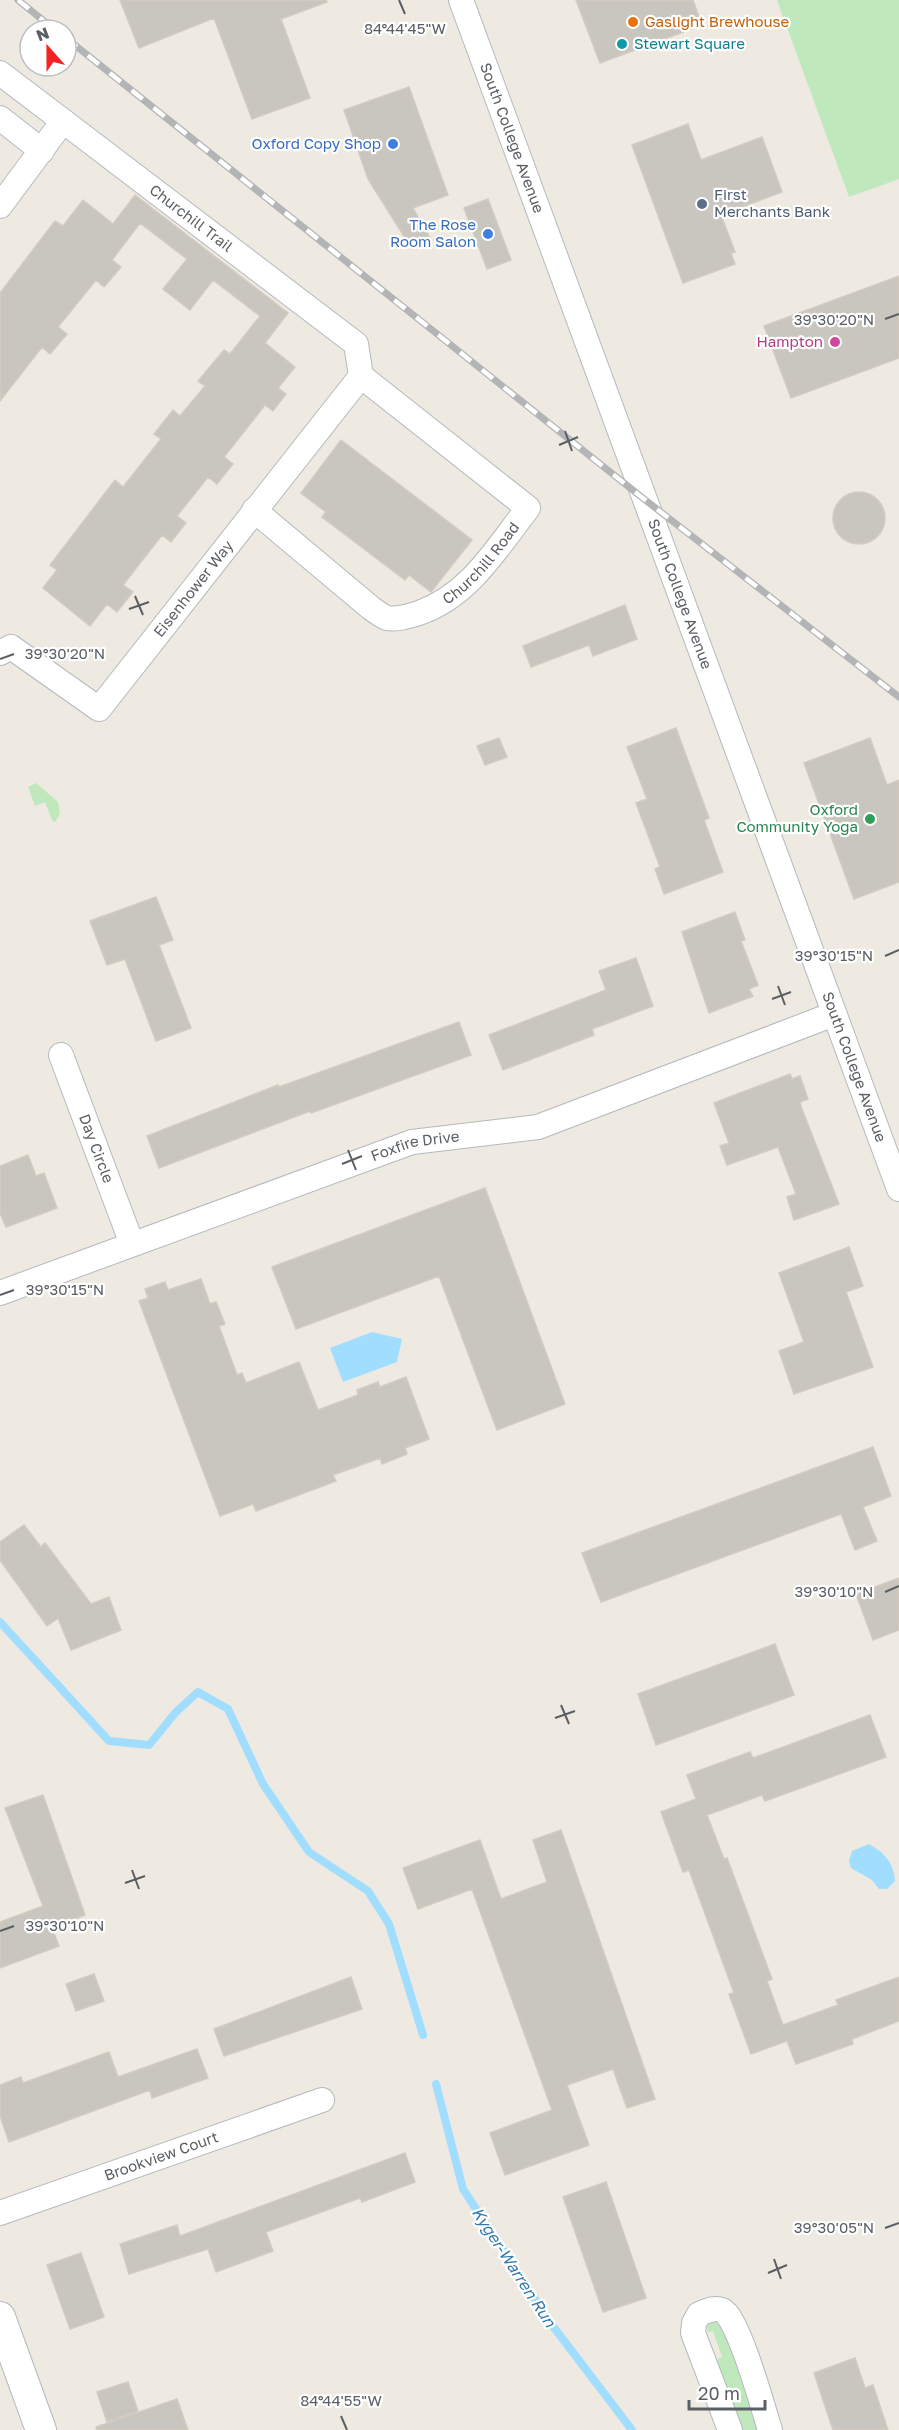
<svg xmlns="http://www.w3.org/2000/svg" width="899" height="2430" viewBox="0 0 899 2430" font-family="'Golos Text',sans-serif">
	<rect width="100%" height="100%" fill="#eeeae1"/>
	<path fill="#bfe8bc" d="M777 0H899V179L849 197Z
		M36 783 58 802 60 814 55 822 52 820 45 802 35 806 28 787Z
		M711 2318 723 2325 761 2430H741L716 2360 722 2357 713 2331 708 2332 706 2322Z"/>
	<path fill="#a1ddff" d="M372 1332 402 1339 397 1362 343 1382 330 1348Z
		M869 1844C885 1853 894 1863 895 1881L887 1889H879L872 1880 851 1868 849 1861 852 1851Z"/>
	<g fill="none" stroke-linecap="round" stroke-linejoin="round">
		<path stroke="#a1ddff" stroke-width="8" d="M0 1622 109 1741 149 1745 176 1712 198 1692 228 1709 263 1784 309 1852 368 1891 389 1924 423 2035
			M436 2084 463 2189 552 2325 632 2430"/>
	</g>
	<path fill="#c9c5bf" stroke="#d3cbc0" stroke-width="1.5" d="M120 0H326L327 2 281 19 310 98 252 119 214 18 139 48Z
		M576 0H693L702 25 600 63Z
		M409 87 448 195 413 208 431 240 412 249 368 179 344 110Z
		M688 124 701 160 762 137 782 192 721 215 735 252 731 253 735 264 683 283 632 145Z
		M135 195 288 313 265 343 295 367 278 388 286 394 273 411 265 405 224 457 233 464 217 484 208 477 177 516 186 523 171 542 162 535 123 585 133 592 117 612 107 604 90 626 43 588 57 570 50 565 115 480 123 487 161 439 154 434 173 410 180 416 205 386 198 381 224 350 230 354 260 316 213 280 190 310 163 289 187 259 140 223 112 260 121 267 104 287 96 280 58 327 67 334 50 354 42 347 0 401V293L55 221 63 226 83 200 113 224Z
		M488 199 511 260 487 269 464 208Z
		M899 276V358L791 398 764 326Z
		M341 440 472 540 431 592 409 575 405 580 322 517 326 512 301 493Z
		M833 518a26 26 0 1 1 52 0a26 26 0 1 1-52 0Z
		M625 605 637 639 593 656 589 645 531 667 523 646Z
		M676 728 709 818 704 820 723 872 664 894 655 869 660 867 636 803 647 799 627 747Z
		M499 738 507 757 485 765 477 746Z
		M870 738 887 785 899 780V882L854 899 804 763Z
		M156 897 173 940 159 945 191 1028 156 1041 125 959 107 965 90 921Z
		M735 912 745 940 741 941 758 985 749 989 753 996 709 1013 682 932Z
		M636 958 653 1006 592 1029 594 1035 503 1070 489 1035 606 990 599 971Z
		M459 1022 471 1055 311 1113 310 1111 159 1168 147 1136 278 1085 279 1087Z
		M790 1074 792 1079 800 1076 808 1099 800 1102 802 1109 839 1204 794 1220 787 1197 796 1194 778 1147 727 1165 720 1146 729 1143 714 1103Z
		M28 1155 36 1176 44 1173 57 1208 6 1227 0 1213V1166Z
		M485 1188 565 1404 497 1430 439 1276 296 1329 272 1267Z
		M849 1247 863 1286 846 1292 873 1367 794 1394 779 1351 804 1342 779 1273Z
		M201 1279 210 1304 216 1302 225 1324 219 1326 237 1375 242 1373 246 1383 299 1362 318 1410 358 1395 357 1390 378 1382 380 1387 406 1377 429 1439 405 1448 407 1454 382 1464 380 1458 333 1475 336 1481 256 1511 253 1504 220 1516 139 1301 148 1298 145 1289 165 1282 168 1290Z
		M873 1447 891 1496 863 1507 877 1541 855 1550 841 1514 601 1602 582 1553Z
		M24 1525 41 1547 45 1543 91 1604 109 1597 121 1630 71 1650 58 1618 47 1626 0 1560V1542Z
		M899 1578V1630L873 1640 856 1594Z
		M775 1644 794 1695 656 1745 638 1694Z
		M870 1715 886 1757 765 1801 762 1795 707 1815 724 1859 727 1858 772 1979 767 1981 783 2025 838 2005 836 2000 899 1977V2021L852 2039 853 2044 796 2064 787 2041 751 2054 729 1994 734 1993 689 1870 683 1872 661 1812 696 1799 687 1775 750 1752 753 1758Z
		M43 1795 85 1915 52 1928 59 1946 0 1968V1922L43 1906 5 1808Z
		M561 1830 655 2099 627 2108 613 2069 567 2085 589 2145 505 2175 490 2133 552 2110 472 1889 418 1909 403 1868 480 1840 501 1899 547 1882 533 1840Z
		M94 1974 104 2001 76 2011 66 1984Z
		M351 1977 362 2009 224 2056 214 2029Z
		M197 2049 208 2078 152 2098 150 2090 9 2142 0 2116V2085L21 2077 23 2083 109 2052 118 2077Z
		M405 2153 415 2182 362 2202 360 2198 266 2232 273 2251 216 2272 208 2249 129 2274 120 2244 177 2225 180 2236Z
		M606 2182 646 2298 603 2312 563 2197Z
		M81 2253 104 2317 70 2329 47 2265Z
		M855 2358 865 2388 873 2385 888 2430H833L814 2373Z
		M128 2382 138 2411 107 2422 97 2392Z
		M177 2399 188 2430H97L96 2427Z"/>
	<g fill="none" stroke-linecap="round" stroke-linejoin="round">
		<defs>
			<g id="minor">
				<path id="s1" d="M461 0 899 1189"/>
				<path id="s2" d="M0 73 356 344 361 376"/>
				<path d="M0 118 42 151"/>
				<path d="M0 206 63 121"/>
				<path id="s3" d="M254 510 371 608C375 611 382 616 387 618 397 620 409 616 419 613 470 595 496 549 528 508L361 376"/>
				<path id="s4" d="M0 653 11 647 99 709 361 376"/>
				<path id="s5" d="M61 1055 132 1244"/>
				<path id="s6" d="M0 1293 412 1142 538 1127 834 1014"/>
				<path id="s7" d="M0 2213 322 2100"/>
				<path d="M730 2430 693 2333 694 2323 699 2314C707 2311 714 2307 722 2310 738 2316 764 2411 770 2430"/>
			</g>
			<path id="tertiary" d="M0 2317 41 2430"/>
		</defs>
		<use href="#minor" stroke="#b4b9bd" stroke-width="26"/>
		<use href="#tertiary" stroke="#b4b9bd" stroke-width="32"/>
		<use href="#minor" stroke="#fff" stroke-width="24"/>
		<use href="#tertiary" stroke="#fff" stroke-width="30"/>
		<defs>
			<path id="rail" d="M18 0 55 30
				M66 38 644 499 899 697"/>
		</defs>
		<use href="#rail" stroke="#b3b4b5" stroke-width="7"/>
		<use href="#rail" stroke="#fff" stroke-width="4.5" stroke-dasharray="14" stroke-linecap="butt"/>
	</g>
	<path fill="none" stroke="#5a5f64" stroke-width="2" d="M399 0 405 14M885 319 899 314M565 431 572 451M559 445 578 437M135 596 143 615M129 609 149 602M0 659 14 654M885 956 899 950M778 986 785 1005M772 999 791 992M348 1150 356 1170M342 1164 362 1156M0 1295 14 1290M885 1592 899 1586M561 1705 569 1724M555 1718 575 1711M132 1870 139 1889M125 1883 145 1876M0 1931 14 1926M885 2228 899 2223M774 2259 781 2279M768 2273 787 2265M341 2416 347 2430"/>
	<circle fill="#e8710a" stroke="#fff" stroke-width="2" cx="633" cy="22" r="6"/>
	<circle fill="#0f9aa8" stroke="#fff" stroke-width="2" cx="622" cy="44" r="6"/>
	<g fill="#3f7fe0" stroke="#fff" stroke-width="2">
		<circle cx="393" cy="144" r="6"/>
		<circle cx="488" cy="234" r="6"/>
	</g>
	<circle fill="#5c6f8a" stroke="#fff" stroke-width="2" cx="702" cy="204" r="6"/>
	<circle fill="#d1479c" stroke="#fff" stroke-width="2" cx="835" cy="342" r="6"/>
	<circle fill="#2e9e5b" stroke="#fff" stroke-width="2" cx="870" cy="819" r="6"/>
	<g text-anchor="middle" stroke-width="4.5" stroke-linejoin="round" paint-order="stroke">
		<g font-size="15" fill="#c56008" stroke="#fff" text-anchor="start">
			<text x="645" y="27">Gaslight Brewhouse</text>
		</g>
		<g font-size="15" fill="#0d838f" stroke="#fff" text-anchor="start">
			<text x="634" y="49">Stewart Square</text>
		</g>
		<g font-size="15" fill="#5a5f64" stroke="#fff">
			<text dy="5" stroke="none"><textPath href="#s1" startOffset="147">South College Avenue</textPath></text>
			<text dy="5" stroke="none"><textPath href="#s2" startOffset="240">Churchill Trail</textPath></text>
			<text dy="5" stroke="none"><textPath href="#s3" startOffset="285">Churchill Road</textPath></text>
			<text dy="5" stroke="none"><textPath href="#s4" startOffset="273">Eisenhower Way</textPath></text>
			<text dy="5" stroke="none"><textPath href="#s1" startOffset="633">South College Avenue</textPath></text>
			<text dy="5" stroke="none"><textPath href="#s1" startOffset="1137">South College Avenue</textPath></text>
			<text dy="5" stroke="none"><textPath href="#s6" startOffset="441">Foxfire Drive</textPath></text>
			<text dy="5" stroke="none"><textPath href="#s5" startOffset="100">Day Circle</textPath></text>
			<text dy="5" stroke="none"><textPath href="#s7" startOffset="171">Brookview Court</textPath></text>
		</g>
		<g font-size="15" fill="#366cbe" stroke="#fff" text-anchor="end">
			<text x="381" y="149">Oxford Copy Shop</text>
			<text x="476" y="230">The Rose<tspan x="476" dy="17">Room Salon</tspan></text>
		</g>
		<g font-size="15" fill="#4e5e75" stroke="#fff" text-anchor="start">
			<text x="714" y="200">First<tspan x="714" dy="17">Merchants Bank</tspan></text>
		</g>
		<g font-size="15" fill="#b23c85" stroke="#fff" text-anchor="end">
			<text x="823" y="347">Hampton</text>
		</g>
		<g font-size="15" fill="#27864d" stroke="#fff" text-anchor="end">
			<text x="858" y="815">Oxford<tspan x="858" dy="17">Community Yoga</tspan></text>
		</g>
		<g font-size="16" font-style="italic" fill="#357aae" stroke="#fff">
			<text transform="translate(514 2267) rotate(57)" y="6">Kyger-Warren Run</text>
		</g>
	</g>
	<g font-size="15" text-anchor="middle" fill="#5a5f64" stroke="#fff" stroke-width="4.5" stroke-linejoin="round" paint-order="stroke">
		<text x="405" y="34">84°44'45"W</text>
		<text x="834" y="325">39°30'20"N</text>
		<text x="65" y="659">39°30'20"N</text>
		<text x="834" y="961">39°30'15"N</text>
		<text x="65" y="1295">39°30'15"N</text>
		<text x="834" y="1597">39°30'10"N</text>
		<text x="65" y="1931">39°30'10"N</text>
		<text x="834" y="2233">39°30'05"N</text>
		<text x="341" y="2406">84°44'55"W</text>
	</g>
	<g transform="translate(48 48) rotate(339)"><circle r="28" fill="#ffffff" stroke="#bdbfc1" stroke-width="1.5"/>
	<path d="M0-4.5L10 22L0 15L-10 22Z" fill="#f42222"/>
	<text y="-9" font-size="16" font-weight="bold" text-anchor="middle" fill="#5a5f64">N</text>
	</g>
	<path d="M689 2400v9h76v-9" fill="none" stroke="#5a5f64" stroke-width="3"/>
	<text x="698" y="2400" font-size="18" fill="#5a5f64" stroke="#ffffff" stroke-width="4.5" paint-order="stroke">20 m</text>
</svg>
